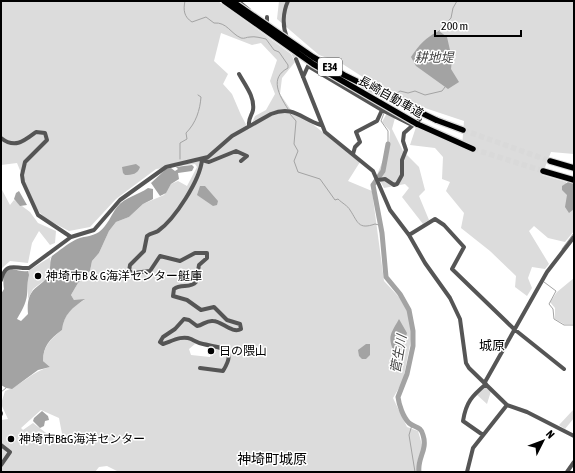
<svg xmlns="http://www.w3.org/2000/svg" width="575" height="473" viewBox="0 0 575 473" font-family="'Asap Condensed','Noto Sans JP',sans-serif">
	<rect width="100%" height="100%" fill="#fff"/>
	<path fill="#dcdcdc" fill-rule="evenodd" d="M1 1H218L291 54 295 62 282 78 280 94 293 113 305 118 360 162 348 181 372 191 384 281 399 297 407 310 412 334 403 381 393 398 407 427 418 431 423 448 417 466 418 472H119L107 466 99 467 95 472H1V420L8 419 1 404 5 391C21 386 32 371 50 367L43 361C43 346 51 339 62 330 64 314 71 308 84 300H74L71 295 78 283 90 271 92 261 99 253 109 231 116 222 129 217 143 204 164 195 171 184 178 181 187 186 197 167 195 164 156 169 116 199 90 227 69 231 46 219 36 209 17 163 1 165ZM221 33 252 45 261 43 277 60 270 81 275 94 266 110 255 116 249 130 241 115 232 94 223 84 228 74 214 61ZM195 344 213 347 210 357 191 355 189 349ZM41 410 59 418 63 439H54L33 423 23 430 21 428Z
		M279 1H574V154L551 152 542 175 566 182 574 213V231L565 242 548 238 534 226 529 231 549 264 545 269 532 267 528 278 532 288 527 296 515 287 516 276 490 251 461 228 464 213 446 191 450 182 442 179 443 157 435 148 410 145 416 127 462 147 464 121 410 103 369 81 341 63 319 55 277 19Z
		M387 113 395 118 392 129 403 151 419 167 425 190 419 196 429 220 423 224 402 197 409 188 405 184 384 188 377 175 389 145 390 131 382 122Z
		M1 188 10 205 14 200 30 212 38 223 56 231 55 243 50 245 39 231 32 243 28 263 10 261 1 269Z
		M52 256 50 259 52 266 46 279 33 289 28 299V271Z
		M574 278V324H564L555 319V308L550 302 557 292Z
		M486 386 491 391 487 404 476 394Z
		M574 409V418L565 429 559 425Z"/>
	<path fill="#a3a3a3" d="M439 31 447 37 452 59 451 69 459 82 448 89 416 66 411 57C419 45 426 37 439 31Z
		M136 164 140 167C138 174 132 175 125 175L123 173 122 167Z
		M192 165 194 167 192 171 178 173 179 179 171 184 166 193 160 196 151 183 166 169 171 168 175 171 178 169 176 167Z
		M574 178V209L569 213 565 207 567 195 562 190V186Z
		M200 186H205L218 201 217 205 213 206 197 195Z
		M148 188 153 189V199L143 204 129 217 116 222 109 231 99 253 92 261 90 271 78 283 71 295 74 300 85 299C72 308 64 314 62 330 50 339 43 346 43 361L50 367 38 370 12 389 6 388 1 385V294L4 289C3 283 2 268 12 269 18 270 22 272 28 271L29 275C27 282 28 287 27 295 26 304 21 312 17 319L21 321 28 314C27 303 28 293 38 286 41 283 45 281 47 277 52 268 49 262 52 256 59 251 67 244 75 240 82 236 92 237 99 232 108 225 111 215 117 207 125 197 138 195 148 188Z
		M19 191 27 205 20 206 14 199 16 193Z
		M399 319 407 333 401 352 395 354C387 337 390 335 399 319Z
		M366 344H370V355L366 359H362L359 356 358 350Z
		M42 411 48 416 49 420 45 421 44 426 40 428 33 421 34 418Z"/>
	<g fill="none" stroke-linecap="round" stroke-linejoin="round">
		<path stroke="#a3a3a3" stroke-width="1" d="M185 1C183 10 184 17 192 22L206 17 214 23C227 22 230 33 241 38 245 39 246 37 250 37 255 36 261 38 266 39L274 50 279 52 288 65V68C269 78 279 95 288 109
			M438 32 451 18 453 8 457 1
			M393 96 400 91 408 93 415 91 425 95 442 91 445 87
			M384 113 381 121 388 131V144
			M290 114 296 121 294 144 298 151 294 161 298 172 320 179 335 200 338 199C342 203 348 206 350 210 358 222 358 230 375 224L379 225
			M180 159V143L187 139 186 133C196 123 200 110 201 97L198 95
			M562 249 574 233
			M544 282 556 291 549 304 553 309 554 319 564 325H574
			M1 392 6 388
			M412 425 409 435 415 472"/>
		<path stroke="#a3a3a3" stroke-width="5" d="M388 144 383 171 373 185 382 233 386 277 400 294 409 310 413 331V346L407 374 398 397C399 405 403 417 409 423 415 428 421 426 423 435 428 450 417 458 419 472"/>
		<path stroke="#d9d9d9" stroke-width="4" stroke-dasharray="4 2" stroke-linecap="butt" d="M291 48 296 59"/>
		<path stroke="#d9d9d9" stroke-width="5.5" stroke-dasharray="5.5 3" stroke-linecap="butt" d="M463 130 550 161
			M473 149 543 171"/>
		<defs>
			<path id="highway" d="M436 120 463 130
				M417 124 473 149
				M550 161 574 168
				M543 171 574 180"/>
		</defs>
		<use href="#highway" stroke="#dbdbdb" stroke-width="8"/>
		<path stroke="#555" stroke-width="4" d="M238 1 249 10
			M267 17V23
			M287 38C282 26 283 12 288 1
			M296 59 325 132 373 171 390 210 409 235 425 263 450 298 460 319 466 363 469 368 507 405 527 412 574 436
			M239 74C245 85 255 97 253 110 252 115 248 119 249 125
			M303 77 308 66 382 110 377 121 356 132 360 142 355 147 353 154
			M382 110 412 125
			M1 138C15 149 24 141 36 132L45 133 47 140 25 162 22 175 23 182 38 215 71 237
			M202 160 209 162 236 151 247 156 241 161
			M378 180 385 179 394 185 397 184 402 175V160L406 150 403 141 404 133 420 119
			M409 235 435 219 444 225 464 247 452 269 514 329 564 369
			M1 280C6 261 14 269 29 268L71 237 94 230 120 200 166 167 208 157 232 136 271 114C294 105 301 119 321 125
			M200 368 223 371C238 347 221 348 203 344 198 343 195 341 191 339 182 335 172 341 163 344L160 342 163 337 175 329 184 319 189 320 197 326C203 325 207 320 213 321 222 321 232 334 241 329L240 324 227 320 214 307 201 310 187 300 173 296 174 289C181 283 190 289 196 282L199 265 207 258V253H195L180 261 160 256 150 271 133 273 129 271 130 265 144 251 147 236C151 233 155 233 158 231 175 219 200 180 202 160
			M485 382 547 272 574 237
			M1 413V414
			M483 435 463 421C466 402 472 396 486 384
			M1 445 10 452 1 465
			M467 472 473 448 507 405
			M567 472 574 462"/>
		<use href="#highway" stroke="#000" stroke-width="5.5"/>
		<defs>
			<path id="highway-bridge" d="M224 1 313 64 417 124
				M232 1 313 57 344 75 436 120"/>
		</defs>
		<use href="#highway-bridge" stroke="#dbdbdb" stroke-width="8" stroke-linecap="butt"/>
		<use href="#highway-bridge" stroke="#000" stroke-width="5.5"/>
	</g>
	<g fill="#000" stroke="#fff" stroke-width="1.5">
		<circle cx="38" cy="276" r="4"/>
		<circle cx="211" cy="351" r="4"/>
		<circle cx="11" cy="439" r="4"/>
	</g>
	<g text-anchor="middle" stroke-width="3" stroke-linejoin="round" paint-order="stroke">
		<rect fill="#fff" stroke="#4c4c4c" stroke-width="1" x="318" y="58" width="24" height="18" rx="3"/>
		<g font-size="11" font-weight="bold" fill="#000">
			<text x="330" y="71">E34</text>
		</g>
		<g font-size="12" fill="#000" stroke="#fff">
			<text transform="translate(391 97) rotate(29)" y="4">長崎自動車道</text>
		</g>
		<g font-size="12" fill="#000" stroke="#fff" text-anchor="start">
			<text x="46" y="280">神埼市B＆G海洋センター艇庫</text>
			<text x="219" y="355">日の隈山</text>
			<text x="19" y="443">神埼市B&amp;G海洋センター</text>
		</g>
		<g font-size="13" font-style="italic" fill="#444" stroke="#fff">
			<text x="434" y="62">耕地堤</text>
			<text transform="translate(398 354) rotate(-80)" y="5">菅生川</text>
		</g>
		<g font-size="13" fill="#000" stroke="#fff">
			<text x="492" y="350">城原</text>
		</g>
		<g font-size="14" fill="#000" stroke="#fff">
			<text x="272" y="464">神埼町城原</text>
		</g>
	</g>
	<rect width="575" height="473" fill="none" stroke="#000000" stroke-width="4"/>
	<g transform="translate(543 441) rotate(48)" stroke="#ffffff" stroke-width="3" paint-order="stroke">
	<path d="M0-3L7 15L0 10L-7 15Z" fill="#000000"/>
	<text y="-6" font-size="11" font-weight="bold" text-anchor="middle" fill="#000000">N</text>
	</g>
	<path d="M435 30v6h86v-6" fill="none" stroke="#000000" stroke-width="2"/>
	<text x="441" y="30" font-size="12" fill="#000000" stroke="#ffffff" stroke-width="3" paint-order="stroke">200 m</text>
</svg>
